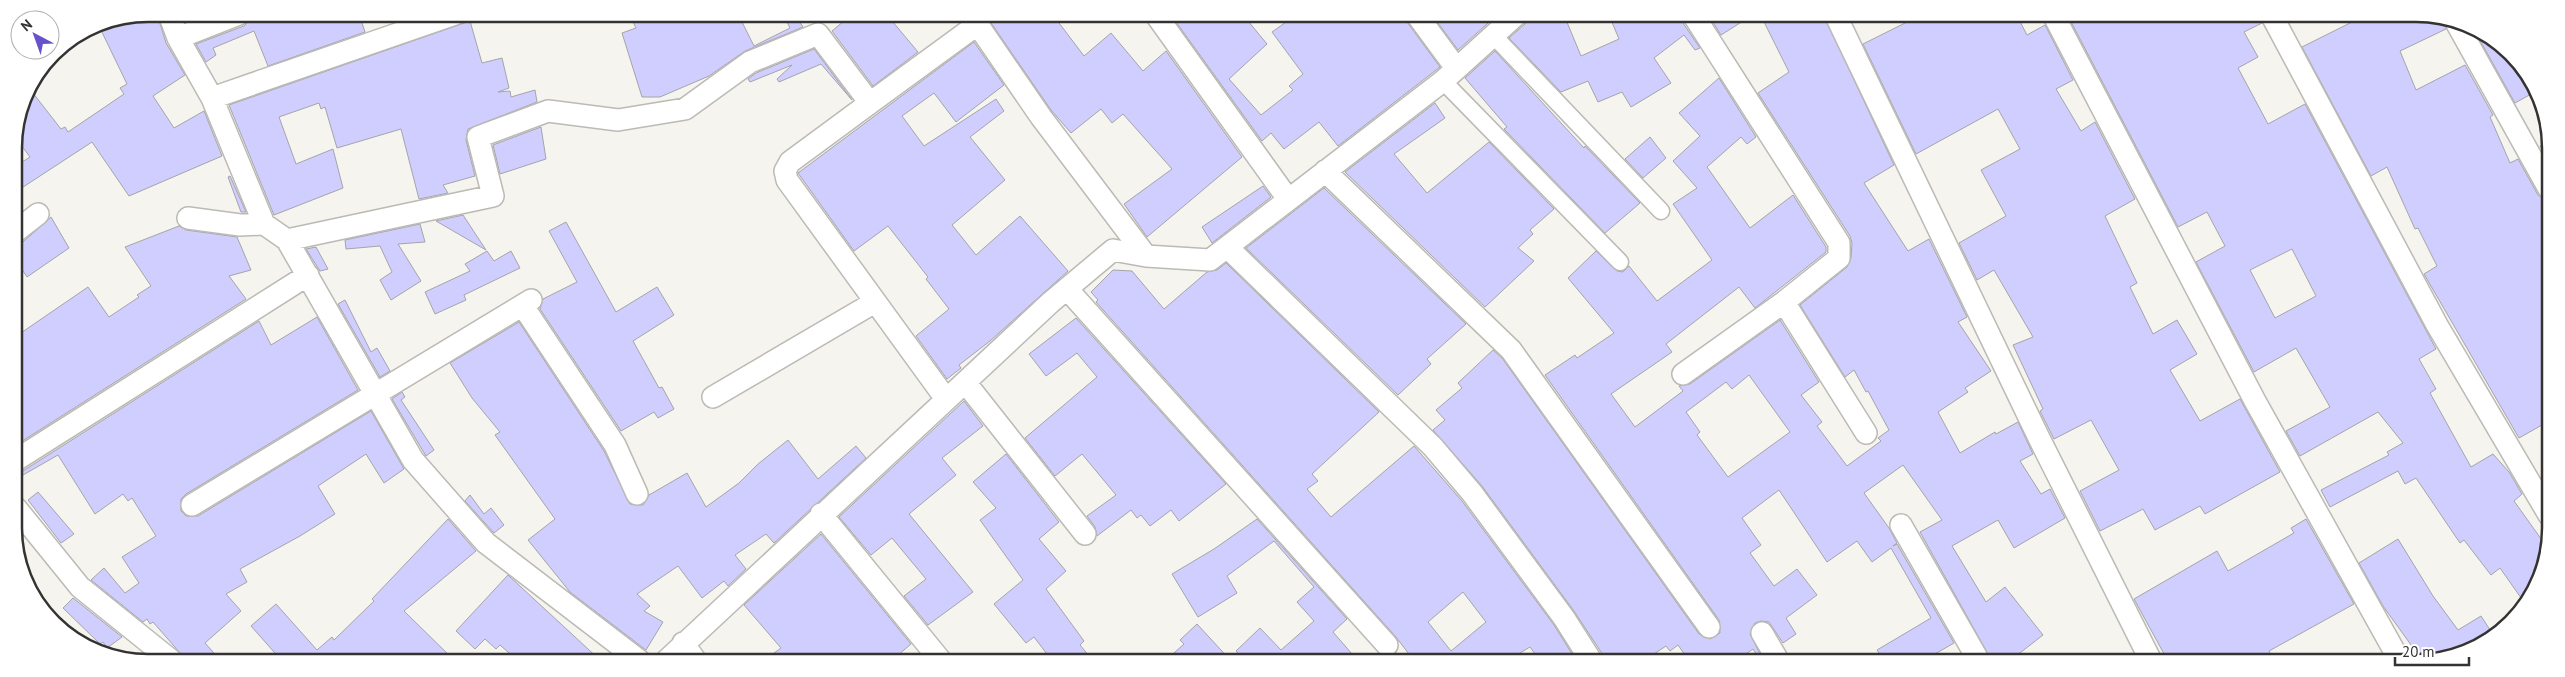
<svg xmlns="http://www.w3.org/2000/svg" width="2565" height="677" viewBox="0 0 2565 677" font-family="'PT Sans',sans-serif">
	<rect width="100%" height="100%" fill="#f6f4ef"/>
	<path fill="#d0cefe" stroke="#a4a4a9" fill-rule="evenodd" d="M149 14H157L166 43 185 75 153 96 174 128 204 111 222 156 129 196 92 142 14 193V167L30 157 15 137 29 88 61 129 65 127 68 132 124 94 120 88 127 84 98 24Z
		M182 14H205L185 22Z
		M251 14H359L365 32 268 66 254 31 213 48 216 55 206 62 196 44 244 26 249 21Z
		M644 14H738L754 46 790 28 786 20 795 15 803 27 745 51 709 76 660 97H642L622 33 636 28 632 20Z
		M851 15H887L918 52 873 86 832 31Z
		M992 15H1053L1084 56 1111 33 1143 71 1166 51 1242 157 1147 237 1124 204 1172 169 1123 114 1112 123 1101 109 1071 133 1051 110 989 20Z
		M1171 15H1243L1267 44 1229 79 1261 115 1293 90 1289 86 1303 74 1272 32 1296 15H1405L1407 22 1440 67 1338 146 1319 122 1284 149 1271 133 1262 141Z
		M1447 15H1497L1458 50 1438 23Z
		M1528 15H1564L1581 56 1619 39 1609 15 1682 16 1683 23 1700 48 1695 50 1684 35 1654 58 1671 83 1631 107 1622 92 1598 102 1588 81 1561 92 1509 38 1525 24Z
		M1709 16H1751L1721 35Z
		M1761 16H1824L1894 165 1864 183 1908 251 1929 239 1967 317 1958 322 1991 371 1965 388 1968 392 1938 412 1960 453 1995 432 1996 434 2018 422 2033 454 2020 461 2041 494 2050 489 2065 518 2014 548 1998 520 1952 546 1986 602 2005 587 2043 635 2007 663H1993L1920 532 1942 520 1903 465 1864 493 1889 528 1897 543 1893 546 1897 544 1954 643 1921 662H1885L1877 650 1931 618 1891 548 1872 562 1857 541 1827 562 1779 490 1742 518 1761 545 1750 553 1774 586 1797 569 1817 595 1786 618 1796 634 1783 643 1769 622 1761 621 1755 623 1750 634 1762 658 1760 660 1753 649 1734 662H1690L1678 645 1670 651 1666 646 1642 662H1604L1603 655 1574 611 1482 486 1433 430 1445 420 1436 410 1462 388 1458 383 1493 350 1502 358 1699 634 1710 639 1720 633 1719 620 1545 375 1575 355 1577 358 1614 333 1568 278 1596 251 1617 271 1623 272 1629 266 1657 301 1712 260 1673 204 1697 188 1673 161 1700 136 1679 113 1719 78 1756 137 1747 144 1741 137 1707 167 1750 228 1793 195 1826 247V252L1755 308 1739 287 1666 344 1672 352 1611 394 1635 427 1683 391 1679 386 1690 384 1780 320 1819 382 1801 395 1822 422 1817 426 1847 466 1881 441 1878 438 1889 430 1868 391 1866 392 1854 370 1845 377 1800 305 1847 267 1851 258 1852 243 1850 236 1758 93 1789 72ZM1749 375 1790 432 1728 477 1697 435 1700 432 1686 412 1726 382 1732 389Z
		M1919 16H2017L2027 35 2045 25 2073 80 2056 89 2081 131 2095 122 2135 199 2105 216 2137 283 2130 287 2153 334 2177 320 2197 354 2170 370 2200 421 2240 399 2280 472 2205 514 2200 506 2155 530 2143 509 2100 531 2080 491 2119 470 2091 420 2054 439 2040 411 2043 409 2013 345 2033 337 1994 270 1977 280 1959 243 2006 216 1981 170 2020 149 1998 109 1916 154 1863 44Z
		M2068 16H2260L2262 23 2244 32 2258 57 2238 68 2268 124 2305 104 2436 349 2419 359 2436 389 2430 393 2471 467 2493 454 2509 472 2522 494 2514 501 2549 550 2533 596 2526 605 2500 568 2491 575 2464 540 2460 543 2416 478 2405 484 2398 471 2330 507 2321 490 2389 455 2387 452 2403 443 2378 412 2300 456 2286 431 2330 407 2296 348 2254 372 2196 262 2225 246 2207 212 2178 227ZM2292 249 2316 296 2275 318 2250 270Z
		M2364 16 2446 18V29L2400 51 2416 90 2465 65 2493 115 2490 117 2510 163 2518 159 2538 195 2549 201V421L2519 438 2424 274 2437 266 2418 228 2415 229 2387 167 2371 176 2302 47Z
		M470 21 482 63 502 58 509 88 498 92 510 91 511 97 535 90 537 102 468 129 466 140 475 176 443 185 448 193 419 199 401 129 337 148 325 107 321 109 319 103 279 117 296 164 333 149 343 188 274 215 229 105Z
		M2477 35 2512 54 2533 93 2515 103Z
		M974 42 1004 85 956 122 934 93 902 116 924 146 996 99 1004 111 970 137 1005 180 952 225 976 255 1020 216 1068 271 990 341 959 365 961 368 947 379 916 336 949 309 926 279 928 277 888 226 854 251 798 173Z
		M814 49 852 100 821 64 779 82 777 79 792 65 750 82 748 79 756 73Z
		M1495 51 1584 148 1585 146 1640 203 1605 233 1504 129 1507 127 1465 78Z
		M1435 103 1445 118 1394 154 1427 193 1489 142 1554 209 1530 230 1533 234 1518 248 1534 261 1485 307 1345 172Z
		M541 127 546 159 500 174 493 145Z
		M1650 137 1666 158 1643 178 1625 159Z
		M2549 141V163L2540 146Z
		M230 176 246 212H241L228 177Z
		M1263 186 1271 197 1212 243 1202 227Z
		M1324 188 1466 324 1427 359 1431 364 1398 395 1246 248Z
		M463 215 486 250 436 221Z
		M51 217 69 248 27 277 15 259V244L23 242Z
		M566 222 616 312 657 287 674 315 633 341 659 388 662 387 674 409 658 418 654 412 621 431 540 309 543 299 577 282 549 231Z
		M420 224 425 242 398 244 421 281 391 300 380 280 392 272 380 246 346 249 345 240Z
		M179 226 186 230 237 237 251 270 229 276 246 299 16 445 15 337 88 287 109 317 139 297 137 295 151 286 125 247Z
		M316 247 328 269 320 271 306 249Z
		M487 251 494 261 511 251 520 268 464 295 466 300 435 314 425 292 470 271 465 264Z
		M1226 263 1379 412 1312 474 1318 481 1307 489 1331 517 1414 446 1462 501 1554 625 1577 662H1541L1530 647 1505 662H1415L1396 637 1096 302 1098 300 1091 292 1113 270 1132 271 1164 309 1207 272 1217 270ZM1463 592 1486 622 1451 651 1428 622Z
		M345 300 371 352 377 348 390 371 380 377 338 304Z
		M317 317 358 390 186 494 181 499V511L186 516H198L371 411 404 469 384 483 366 454 318 486 335 514 300 536 240 569 247 582 226 594 241 611 205 643 221 661H187L153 622 150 624 147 619 143 622 91 580 104 568 125 593 139 583 122 557 156 536 132 498 128 501 123 494 95 514 58 455 16 479V472L23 471 259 321 271 345Z
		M1076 318 1226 484 1179 521 1171 510 1150 526 1141 515 1137 518 1131 510 1097 536 1095 527 1087 516 1116 495 1082 454 1055 476 1025 438 1097 377 1077 353 1046 376 1029 354Z
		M519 322 604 451 630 504 643 505 649 495 687 473 706 507 739 483 758 464 788 440 818 479 856 446 866 458 774 543 766 534 735 555 746 569 728 586 724 581 702 598 678 566 637 594 650 606 644 611 663 622 646 650 570 592 528 540 555 519 495 435 500 432 472 398 450 363Z
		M402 392 405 397 401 400 434 450 426 456 392 399Z
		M964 401 983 426 942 458 956 475 909 514 973 592 928 625 904 596 926 579 892 538 871 555 839 517Z
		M1006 454 1059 522 1039 539 1066 571 1046 589 1084 641 1080 645 1094 662H1053L1034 637 1026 643 994 604 1023 580 980 520 996 508 973 482Z
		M38 492 74 534 61 543 28 500Z
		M470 495 484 514 491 508 504 525 494 533 465 501Z
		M448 519 476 551 404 611 455 661H282L251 626 276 604 317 650 332 637 334 640 374 601 372 599Z
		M1257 519 1347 619 1333 632 1359 662H1246L1236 651 1260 628 1281 650 1314 621 1297 602 1314 587 1274 541 1227 576 1237 593 1198 617 1172 574 1214 549Z
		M2306 519 2354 604 2269 651 2276 663H2169L2134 599 2217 551 2228 571 2294 533 2291 528Z
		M821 534 911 644 891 661H763L781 648 744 605Z
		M2398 539 2433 596 2458 630 2481 616 2494 636 2468 653 2424 663 2383 606 2359 563Z
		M508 575 601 661H518L500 645 496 649 485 639 475 649 456 631Z
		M73 598 122 637 107 648 103 642 100 644 63 608Z
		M1197 624 1232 662H1164L1184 644 1180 640Z"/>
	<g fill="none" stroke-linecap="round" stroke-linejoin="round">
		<defs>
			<path id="pedestrian" d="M1493 35 1661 211
				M1443 81 1620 262"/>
			<path id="minor" d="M169 14 178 38 212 98 264 224
				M971 15 1041 117 1146 256
				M1156 15 1288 199
				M1417 15 1456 68
				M1836 16 2039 438 2152 663
				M2054 16 2255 401 2401 663
				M2272 16 2437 325 2549 515
				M2457 24 2549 189
				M178 38 239 14
				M212 98 455 14
				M870 103 790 162 785 171 787 180 946 399
				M1325 171 1511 350 1709 627
				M188 218 240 225 264 224 287 240 413 460 486 543 640 661
				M15 232 38 214
				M287 240 493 196 478 137 548 111 618 120 685 109 750 62 818 34 870 103 978 24
				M1227 247 1433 447 1472 493 1564 618 1592 662
				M1068 290 1387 645
				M1784 302 1866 433
				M523 306 615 445 637 494
				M1683 374 1784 302 1839 258V243L1694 16
				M965 382 1085 534
				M713 397 875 302
				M16 460 308 275
				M192 505 531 300
				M16 508 80 587 172 661
				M821 514 941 661
				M1901 525 1980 663
				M1762 633 1779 662
				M683 643 696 661
				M666 661 1051 302 1113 250 1146 256 1210 260 1443 81 1516 15"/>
		</defs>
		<use href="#pedestrian" stroke="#bcbab5" stroke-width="19"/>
		<use href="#minor" stroke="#bcbab5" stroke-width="24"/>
		<use href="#pedestrian" stroke="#fff" stroke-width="16"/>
		<use href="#minor" stroke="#fff" stroke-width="21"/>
	</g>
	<path d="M0 0H2565V677H0ZM148 22H2416A126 126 0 0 1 2542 148V528A126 126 0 0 1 2416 654H148A126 126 0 0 1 22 528V148A126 126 0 0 1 148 22Z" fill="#fff" fill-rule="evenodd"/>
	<path fill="none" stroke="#343331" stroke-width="2.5" d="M148 22H2416A126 126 0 0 1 2542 148V528A126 126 0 0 1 2416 654H148A126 126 0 0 1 22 528V148A126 126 0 0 1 148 22Z"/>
	<g transform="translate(35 35) rotate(319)"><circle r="24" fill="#ffffff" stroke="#aeadad"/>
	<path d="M0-4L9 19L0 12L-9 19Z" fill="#6851cb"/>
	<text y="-8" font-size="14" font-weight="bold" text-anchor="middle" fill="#343331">N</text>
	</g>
	<path d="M2395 657v8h74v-8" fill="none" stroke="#343331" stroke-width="2.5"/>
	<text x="2402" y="657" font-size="15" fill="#343331" stroke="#ffffff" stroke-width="4" paint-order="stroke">20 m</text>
</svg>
